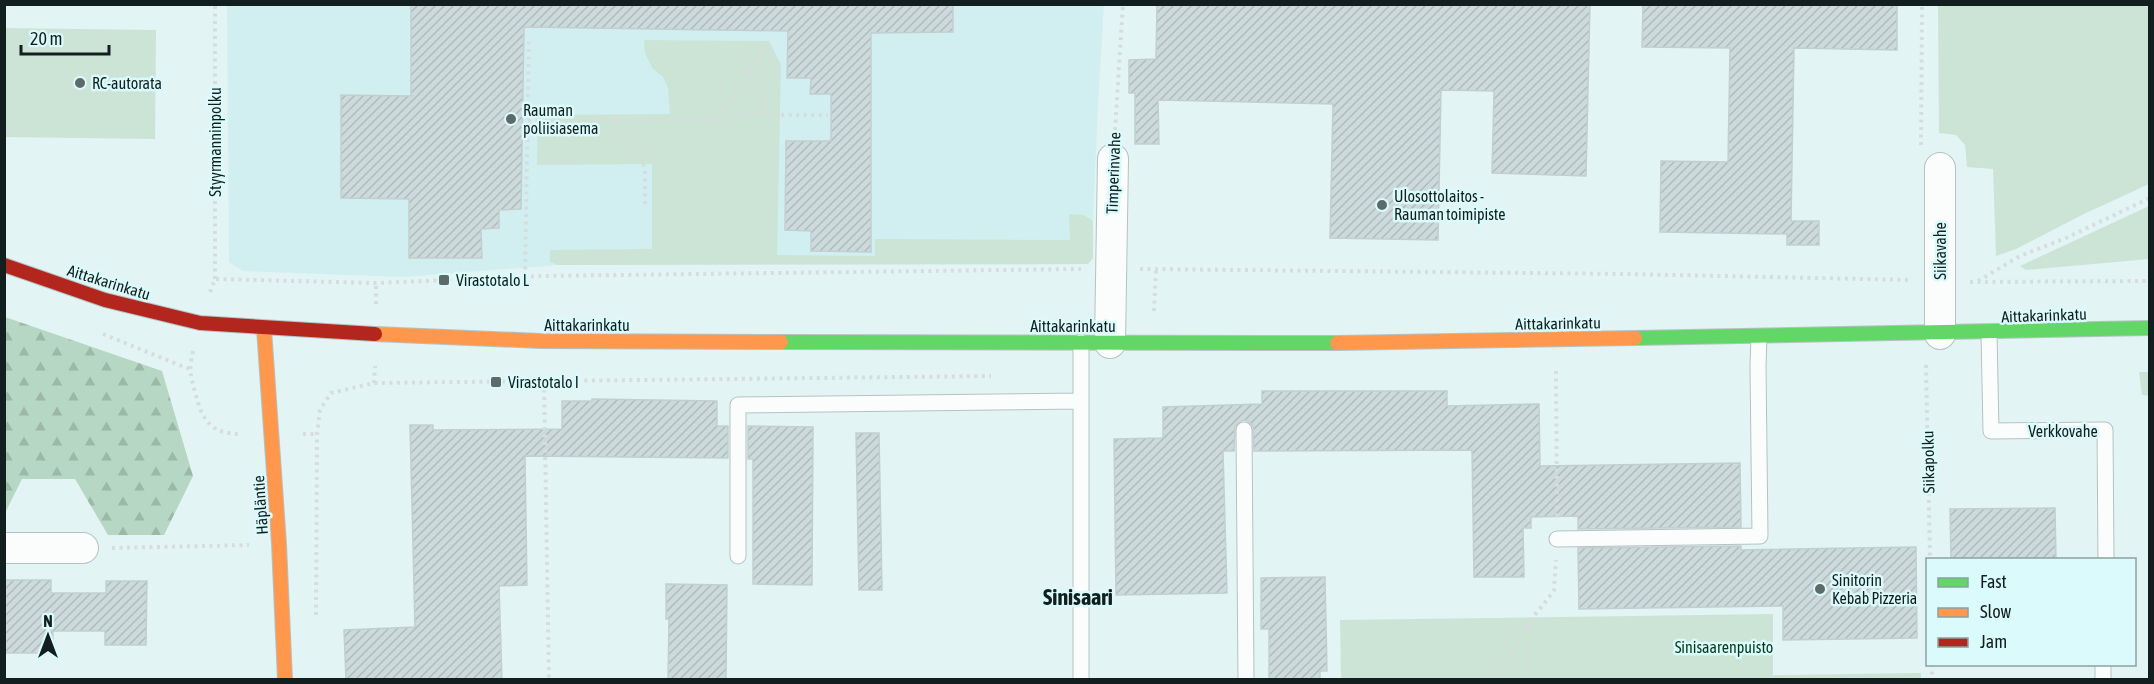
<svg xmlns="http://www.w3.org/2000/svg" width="2154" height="684" viewBox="0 0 2154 684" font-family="'Asap Condensed',sans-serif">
	<defs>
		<pattern id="forest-firs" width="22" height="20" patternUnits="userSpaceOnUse" patternTransform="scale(1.5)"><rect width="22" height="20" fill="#b6d7c3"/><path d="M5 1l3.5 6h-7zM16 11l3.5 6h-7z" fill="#9cb8a7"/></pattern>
		<pattern id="building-hatch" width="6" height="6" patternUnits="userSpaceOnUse" patternTransform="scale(1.5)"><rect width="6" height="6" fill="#cddadc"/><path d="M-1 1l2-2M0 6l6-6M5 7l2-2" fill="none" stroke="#afbbbc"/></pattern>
	</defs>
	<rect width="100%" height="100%" fill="#e3f4f4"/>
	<path fill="#d1eff1" d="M227 5H1104L1098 105 1093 221V258L1088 264 558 265 404 277 243 271 229 262Z"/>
	<path fill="#cce4d6" d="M1938 5H2149V184L2084 214 2016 249 1996 256 1993 169 1967 167 1965 145 1956 135 1939 133Z
		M5 28 156 30 155 139 5 137Z
		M644 40 769 41 781 65 777 255 875 256V239L1070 240 1069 214 1084 215 1093 221V258L1088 264 558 265 550 262V250L652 249V164L537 165 538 115 670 114 668 88 663 77 653 69 645 53Z
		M2149 206V259L2026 270 2020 266Z
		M2139 372H2149V396L2142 395Z
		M1773 614V675L1921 673V679H1341L1340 620Z"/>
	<path fill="url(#forest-firs)" d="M5 317 162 371 193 476 164 535H108L75 479H22L5 513Z"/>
	<path fill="url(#building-hatch)" stroke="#c2cfd1" stroke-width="1.5" d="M411 4H953V32L871 33V252L811 251V231L785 230 786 141H831V94H810L811 78H787L788 31 524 27 521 209 499 210V228L481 229 482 258H409V199L341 198V95L411 96Z
		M1157 4H1590L1586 176 1492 173 1494 91 1441 90 1438 240 1330 238 1333 104 1158 100 1159 144H1135V93H1129V60L1156 59Z
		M1643 4H1897V50L1794 48 1791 221H1819V245H1787V234L1660 232 1661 161 1728 162 1730 48 1642 47Z
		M1262 391H1447V406L1539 404 1540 466 1740 463 1741 527 1578 529V516L1531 517V528H1523L1524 577H1474L1472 450 1254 451 1253 426 1248 421 1243 420 1235 426 1234 451H1223L1227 593 1116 595 1114 439 1163 438V407L1262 404Z
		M592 399 717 401V426H728V458L525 456 527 585 499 586 502 680H346L344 630 415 627 410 425H433V430L562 429V401H592Z
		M748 426 813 427 812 585 753 584V459H748Z
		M856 433H879L882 590H859Z
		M2055 508 2056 560H1951L1950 509Z
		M1741 546V550L1916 547 1917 638 1783 640V606L1579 609 1578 548Z
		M1325 577 1327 671H1320V680H1269V629H1261V578Z
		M4 580H51V593H106V581H147L146 645H105V631H53V653H4Z
		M666 584 727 585 726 680H668L669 619H666Z"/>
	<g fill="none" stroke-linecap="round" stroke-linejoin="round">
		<defs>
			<path id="lane" d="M1989 333 1991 431 2105 430 2106 560
				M1081 342V680
				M1244 430 1246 680
				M1557 539 1760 536 1758 366 1759 337
				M738 556V405L1081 401
				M2103 680V664"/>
			<path id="street" d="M1940 168V334
				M1110 343 1113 159
				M4 548H83"/>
			<path id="fast" d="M1635 338 2150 328
				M781 342 1337 343"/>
			<path id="slow" d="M264 329 279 544 285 680
				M375 334 541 341 781 342
				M1337 343 1635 338"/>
			<path id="jam" d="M4 265 105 300 200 323 375 334"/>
		</defs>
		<use href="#lane" stroke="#b5c2c2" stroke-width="17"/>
		<use href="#street" stroke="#b5c2c2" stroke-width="32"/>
		<use href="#fast" stroke="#b5c2c2" stroke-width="16"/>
		<use href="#slow" stroke="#b5c2c2" stroke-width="16"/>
		<use href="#jam" stroke="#b5c2c2" stroke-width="16"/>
		<path stroke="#d7dddd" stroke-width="4" stroke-dasharray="3 4.5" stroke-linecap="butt" d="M759 112 774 115H828
			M528 120H711C716 116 723 113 726 108 740 88 747 64 766 47
			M615 120 633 150 642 160 645 169V205
			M714 120 759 112 766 101 762 89 748 70
			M1115 130 1123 4
			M1921 145 1922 4
			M1140 269 1625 274 1912 280
			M525 277 529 41
			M215 279V4
			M1978 281 2020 256 2066 238 2150 198
			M1970 282 2150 281
			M210 292 215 279 376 283 542 276 1081 269
			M376 304V283
			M1154 311 1156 270
			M103 334 189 369
			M193 351C189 370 190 374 195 392 202 420 210 434 241 434
			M1926 365 1930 560
			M1556 371 1557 517
			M544 382 549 680
			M374 383 375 366
			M303 434H317
			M112 548 249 545
			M316 615 317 434 320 410 331 393 374 383 991 376
			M1932 664V680
			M1495 680 1528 623
			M1525 680 1529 622 1554 591 1556 560"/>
		<use href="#lane" stroke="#fbfdfd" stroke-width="15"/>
		<use href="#street" stroke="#fbfdfd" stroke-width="30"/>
		<use href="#fast" stroke="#63d668" stroke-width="14"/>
		<use href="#slow" stroke="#ff974d" stroke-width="14"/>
		<use href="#jam" stroke="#b3261e" stroke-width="14"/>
	</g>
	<g fill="#5c6a6a" stroke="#dbfafc" stroke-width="2">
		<circle cx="80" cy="83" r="6"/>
		<circle cx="511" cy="119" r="6"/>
		<circle cx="1382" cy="205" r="6"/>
		<rect x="438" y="274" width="12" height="12" rx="3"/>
		<rect x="490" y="376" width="12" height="12" rx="3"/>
		<circle cx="1820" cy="589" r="6"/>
	</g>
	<g text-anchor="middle" stroke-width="5" stroke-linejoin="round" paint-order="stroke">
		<g font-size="16" fill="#131f1f" stroke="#dbfafc" text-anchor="start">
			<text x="92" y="89">RC-autorata</text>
			<text x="523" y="116">Rauman<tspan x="523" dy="18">poliisiasema</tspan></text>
			<text x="1394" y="202">Ulosottolaitos -<tspan x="1394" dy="18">Rauman toimipiste</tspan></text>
			<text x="456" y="286">Virastotalo L</text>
			<text x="508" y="388">Virastotalo I</text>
			<text x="1832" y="586">Sinitorin<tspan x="1832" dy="18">Kebab Pizzeria</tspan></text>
		</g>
		<g font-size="16" fill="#131f1f" stroke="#dbfafc">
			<text transform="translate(215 142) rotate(-90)" y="6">Styyrmanninpolku</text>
			<text transform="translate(1113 173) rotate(-88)" y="6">Timperinvahe</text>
			<text transform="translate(1940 251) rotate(-90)" y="6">Siikavahe</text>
			<text transform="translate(109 282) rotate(17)" y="6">Aittakarinkatu</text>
			<text transform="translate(2044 315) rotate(-2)" y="6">Aittakarinkatu</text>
			<text transform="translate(1558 323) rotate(-1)" y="6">Aittakarinkatu</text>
			<text x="587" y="331">Aittakarinkatu</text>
			<text x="1073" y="332">Aittakarinkatu</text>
			<text x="2063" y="437">Verkkovahe</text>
			<text transform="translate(1928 462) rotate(-91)" y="6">Siikapolku</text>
			<text transform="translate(260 505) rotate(-94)" y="6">Häpläntie</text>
		</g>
		<g font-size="16" fill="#033b19" stroke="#dbfafc">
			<text x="1724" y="653">Sinisaarenpuisto</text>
		</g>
		<g font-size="22" font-weight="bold" fill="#131f1f" stroke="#dbfafc">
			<text x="1078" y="605">Sinisaari</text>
		</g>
	</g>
	<rect width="2154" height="684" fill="none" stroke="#131f1f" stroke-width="12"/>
	<rect x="1926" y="558" width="210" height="108" fill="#dbfafc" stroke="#8ba2a4" stroke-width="1.5"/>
	<rect x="1938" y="578" width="30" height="9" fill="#63d668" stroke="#8ba2a4" stroke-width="1.5"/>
	<text x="1980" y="588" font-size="18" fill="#131f1f">Fast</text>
	<rect x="1938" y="608" width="30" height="9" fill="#ff974d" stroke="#8ba2a4" stroke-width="1.5"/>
	<text x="1980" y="618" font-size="18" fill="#131f1f">Slow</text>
	<rect x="1938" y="638" width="30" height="9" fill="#b3261e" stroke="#8ba2a4" stroke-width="1.5"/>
	<text x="1980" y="648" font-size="18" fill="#131f1f">Jam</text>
	<g transform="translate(48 636)" stroke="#dbfafc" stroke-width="4.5" paint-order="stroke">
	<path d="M0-4.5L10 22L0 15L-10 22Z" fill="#131f1f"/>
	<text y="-9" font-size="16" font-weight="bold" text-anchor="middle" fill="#131f1f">N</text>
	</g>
	<path d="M21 45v9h88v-9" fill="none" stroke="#131f1f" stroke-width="3"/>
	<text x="30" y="45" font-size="18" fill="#131f1f" stroke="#dbfafc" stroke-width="4.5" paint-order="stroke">20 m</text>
</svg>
